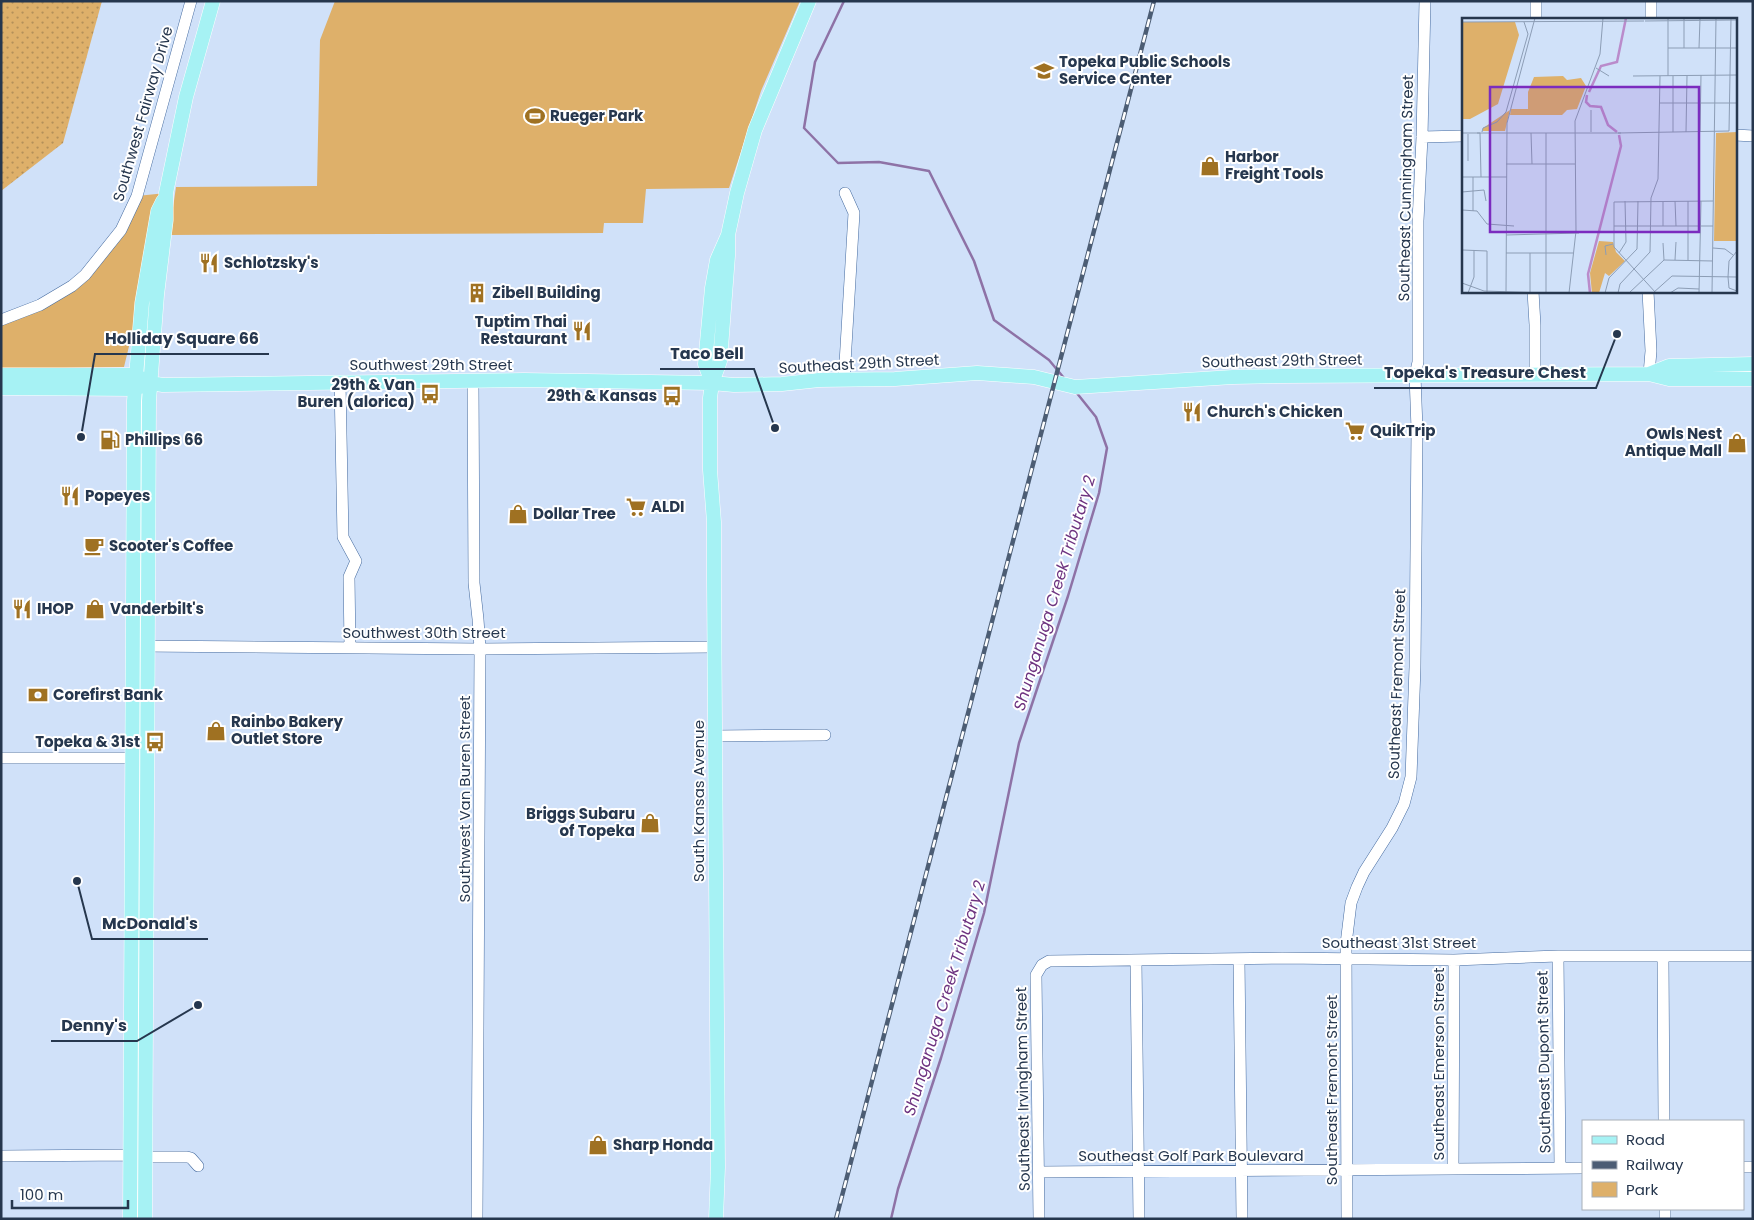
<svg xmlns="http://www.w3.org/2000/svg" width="1754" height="1220" viewBox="0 0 1754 1220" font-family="Poppins,sans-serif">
	<defs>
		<pattern id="grass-dots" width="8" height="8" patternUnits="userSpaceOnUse" patternTransform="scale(1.25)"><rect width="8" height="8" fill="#deb06a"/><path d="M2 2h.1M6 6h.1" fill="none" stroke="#b49059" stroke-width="1.8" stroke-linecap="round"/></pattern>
	</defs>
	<rect width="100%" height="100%" fill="#d0e1f9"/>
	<path fill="url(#grass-dots)" d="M1 1H102L63 143 1 191Z"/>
	<path fill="#deb06a" d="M335 1H800L761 91 729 188 646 189 643 223H604L603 233 169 235 176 187 317 186 320 40Z
		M166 193 124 367 1 369V319L72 286 116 239 137 196Z"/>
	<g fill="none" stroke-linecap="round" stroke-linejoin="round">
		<path stroke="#8e72a6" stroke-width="2.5" d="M844 1 815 62 804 128 838 163 879 162 929 171 974 261 994 320 1049 360 1064 378
			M891 1219 898 1189 941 1058 984 913 1019 743 1068 596 1099 493 1107 448 1096 417 1076 392"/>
		<defs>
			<path id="minor" d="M1536 1V19
				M1651 19V1
				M1735 135 1753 136
				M1422 137 1463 136
				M1533 291 1535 325V374
				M1648 291 1651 351 1649 374
				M1 320 40 305 72 286 85 275 121 230 137 196 191 1
				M473 380 474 583 478 619 480 649 477 1219
				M844 380 854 213 845 193
				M340 382 343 537 356 561 349 577 350 647
				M141 646 480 649 715 647
				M715 736 825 735
				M1 758H139
				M1558 956 1560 1168
				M1663 957 1664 1121
				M1239 959 1242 1219
				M1136 960 1139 1219
				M1 1156 131 1155 145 1157H187L191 1158 198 1166
				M1743 1167H1753
				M1453 1169 1454 960
				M1039 1172 1583 1168
				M1665 1209V1219
				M1039 1219 1036 975 1042 965 1049 961 1282 958 1454 960 1558 956H1753
				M1347 1219 1346 944 1351 903 1357 887 1364 872 1392 828 1404 804 1411 777 1415 667 1417 429 1415 375 1418 362V221L1422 137 1425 1"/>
			<path id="major" d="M1649 374 1669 366 1753 364
				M1 375H135L150 383 163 385 524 380 712 383 734 385 782 384 819 380 895 379 977 373 1034 377 1075 387 1233 377 1282 376 1649 374 1669 379H1753
				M712 383 705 364 712 288 717 260 728 235 737 193 755 130 809 1
				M1 388 135 389 142 386
				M130 1219 134 401 142 303 158 211 163 201
				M145 1219 149 401 157 295 166 220V193L186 97 213 1
				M716 1219 718 1167 714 581V522L710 470V398L712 383 720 361 728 256V235"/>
		</defs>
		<use href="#minor" stroke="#446a9f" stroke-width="12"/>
		<use href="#major" stroke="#fff" stroke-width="15"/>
		<use href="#minor" stroke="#fff" stroke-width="11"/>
		<use href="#major" stroke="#a6f2f4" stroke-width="14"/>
		<defs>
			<path id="rail" d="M836 1219 1154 1"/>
		</defs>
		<use href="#rail" stroke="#4c5d74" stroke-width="4.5"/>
		<use href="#rail" stroke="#fff" stroke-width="2.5" stroke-dasharray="8" stroke-linecap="butt"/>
	</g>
	<defs>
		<symbol id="school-bare" viewBox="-9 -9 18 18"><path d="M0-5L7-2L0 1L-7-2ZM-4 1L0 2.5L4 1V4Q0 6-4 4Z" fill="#9f7122" stroke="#fff" stroke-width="2.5" paint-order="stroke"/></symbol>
		<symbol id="stadium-bare" viewBox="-9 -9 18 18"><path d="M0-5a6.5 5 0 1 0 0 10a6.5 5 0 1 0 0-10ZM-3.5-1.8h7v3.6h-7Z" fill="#9f7122" stroke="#fff" stroke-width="2.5" paint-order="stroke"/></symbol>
		<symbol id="shop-bare" viewBox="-9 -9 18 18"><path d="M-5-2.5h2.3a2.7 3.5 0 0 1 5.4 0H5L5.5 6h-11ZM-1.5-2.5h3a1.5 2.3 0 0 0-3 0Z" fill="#9f7122" stroke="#fff" stroke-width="2.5" paint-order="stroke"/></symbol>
		<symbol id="restaurant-bare" viewBox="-9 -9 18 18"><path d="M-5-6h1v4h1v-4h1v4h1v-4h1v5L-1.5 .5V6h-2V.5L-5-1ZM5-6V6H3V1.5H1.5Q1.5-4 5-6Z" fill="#9f7122" stroke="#fff" stroke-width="2.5" paint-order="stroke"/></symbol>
		<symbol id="building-bare" viewBox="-9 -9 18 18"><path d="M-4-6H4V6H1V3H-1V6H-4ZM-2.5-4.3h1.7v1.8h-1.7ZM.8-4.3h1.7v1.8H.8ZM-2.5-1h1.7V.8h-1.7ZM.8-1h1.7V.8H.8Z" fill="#9f7122" stroke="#fff" stroke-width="2.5" paint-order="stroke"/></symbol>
		<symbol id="bus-bare" viewBox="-9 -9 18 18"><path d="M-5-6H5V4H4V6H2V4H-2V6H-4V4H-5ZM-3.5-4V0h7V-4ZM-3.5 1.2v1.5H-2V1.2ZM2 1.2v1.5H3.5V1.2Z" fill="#9f7122" stroke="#fff" stroke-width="2.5" paint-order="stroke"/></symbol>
		<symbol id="supermarket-bare" viewBox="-9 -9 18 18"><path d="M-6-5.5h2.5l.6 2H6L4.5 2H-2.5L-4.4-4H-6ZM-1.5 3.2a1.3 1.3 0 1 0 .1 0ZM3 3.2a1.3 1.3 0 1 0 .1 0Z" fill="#9f7122" stroke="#fff" stroke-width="2.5" paint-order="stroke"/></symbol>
		<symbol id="fuel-bare" viewBox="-9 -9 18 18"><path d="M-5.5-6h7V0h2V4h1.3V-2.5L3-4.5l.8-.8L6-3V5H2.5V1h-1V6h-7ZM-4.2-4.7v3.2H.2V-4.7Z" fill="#9f7122" stroke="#fff" stroke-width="2.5" paint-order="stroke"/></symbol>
		<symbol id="cafe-bare" viewBox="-9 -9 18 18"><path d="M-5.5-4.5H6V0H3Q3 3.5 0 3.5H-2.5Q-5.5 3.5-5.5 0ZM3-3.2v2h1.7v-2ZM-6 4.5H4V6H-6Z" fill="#9f7122" stroke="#fff" stroke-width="2.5" paint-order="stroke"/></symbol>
		<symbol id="bank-bare" viewBox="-9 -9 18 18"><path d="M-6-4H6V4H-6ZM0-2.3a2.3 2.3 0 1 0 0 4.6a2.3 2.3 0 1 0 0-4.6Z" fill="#9f7122" stroke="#fff" stroke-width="2.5" paint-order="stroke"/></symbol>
	</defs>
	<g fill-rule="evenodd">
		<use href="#school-bare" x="1030" y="57" width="28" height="28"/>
		<use href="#stadium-bare" x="521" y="102" width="28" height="28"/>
		<use href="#shop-bare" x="1196" y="152" width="28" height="28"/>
		<use href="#restaurant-bare" x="195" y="249" width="28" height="28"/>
		<use href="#building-bare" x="463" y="279" width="28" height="28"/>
		<use href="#restaurant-bare" x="568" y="317" width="28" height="28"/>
		<use href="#bus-bare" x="416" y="380" width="28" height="28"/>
		<use href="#bus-bare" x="658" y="382" width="28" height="28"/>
		<use href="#restaurant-bare" x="1178" y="398" width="28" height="28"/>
		<use href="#supermarket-bare" x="1341" y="417" width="28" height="28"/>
		<use href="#fuel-bare" x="96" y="426" width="28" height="28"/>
		<use href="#shop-bare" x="1723" y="429" width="28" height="28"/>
		<use href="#restaurant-bare" x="56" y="482" width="28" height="28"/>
		<use href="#supermarket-bare" x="622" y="493" width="28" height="28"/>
		<use href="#shop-bare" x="504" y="500" width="28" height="28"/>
		<use href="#cafe-bare" x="80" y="532" width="28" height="28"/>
		<use href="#restaurant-bare" x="8" y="595" width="28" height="28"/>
		<use href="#shop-bare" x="81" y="595" width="28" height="28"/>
		<use href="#bank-bare" x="24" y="681" width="28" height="28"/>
		<use href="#shop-bare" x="202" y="717" width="28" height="28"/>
		<use href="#bus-bare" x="141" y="728" width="28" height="28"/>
		<use href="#shop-bare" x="636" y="809" width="28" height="28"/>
		<use href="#shop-bare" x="584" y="1131" width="28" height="28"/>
	</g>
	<g text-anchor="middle" stroke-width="4" stroke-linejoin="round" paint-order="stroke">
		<g font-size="15" font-weight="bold" fill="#26374e" stroke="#fff" text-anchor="start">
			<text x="1059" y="67">Topeka Public Schools<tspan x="1059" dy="17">Service Center</tspan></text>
			<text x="550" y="121">Rueger Park</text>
			<text x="1225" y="162">Harbor<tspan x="1225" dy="17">Freight Tools</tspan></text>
			<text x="224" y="268">Schlotzsky's</text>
			<text x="492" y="298">Zibell Building</text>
			<text x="567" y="327" text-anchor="end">Tuptim Thai<tspan x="567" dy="17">Restaurant</tspan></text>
			<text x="415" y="390" text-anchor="end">29th &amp; Van<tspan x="415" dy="17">Buren (alorica)</tspan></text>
			<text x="657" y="401" text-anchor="end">29th &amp; Kansas</text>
			<text x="1207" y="417">Church's Chicken</text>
			<text x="1370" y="436">QuikTrip</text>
			<text x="1722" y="439" text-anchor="end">Owls Nest<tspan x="1722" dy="17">Antique Mall</tspan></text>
			<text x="125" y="445">Phillips 66</text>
			<text x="85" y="501">Popeyes</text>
			<text x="651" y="512">ALDI</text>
			<text x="533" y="519">Dollar Tree</text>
			<text x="109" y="551">Scooter's Coffee</text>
			<text x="37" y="614">IHOP</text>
			<text x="110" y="614">Vanderbilt's</text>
			<text x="53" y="700">Corefirst Bank</text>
			<text x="231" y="727">Rainbo Bakery<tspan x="231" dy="17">Outlet Store</tspan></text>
			<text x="140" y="747" text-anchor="end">Topeka &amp; 31st</text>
			<text x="635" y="819" text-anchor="end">Briggs Subaru<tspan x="635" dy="17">of Topeka</tspan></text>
			<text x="613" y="1150">Sharp Honda</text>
		</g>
		<g font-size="15" fill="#26374e" stroke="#fff">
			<text transform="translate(143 114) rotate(-74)" y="5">Southwest Fairway Drive</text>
			<text transform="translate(1406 188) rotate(-89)" y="5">Southeast Cunningham Street</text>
			<text transform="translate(1282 361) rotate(-1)" y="5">Southeast 29th Street</text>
			<text transform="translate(859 364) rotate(-3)" y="5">Southeast 29th Street</text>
			<text x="431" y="370">Southwest 29th Street</text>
			<text x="424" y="638">Southwest 30th Street</text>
			<text transform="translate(1397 684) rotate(-88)" y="5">Southeast Fremont Street</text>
			<text transform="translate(465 799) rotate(-90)" y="5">Southwest Van Buren Street</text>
			<text transform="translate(699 801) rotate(-90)" y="5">South Kansas Avenue</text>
			<text x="1399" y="948">Southeast 31st Street</text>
			<text transform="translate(1544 1062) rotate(-91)" y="5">Southeast Dupont Street</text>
			<text transform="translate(1439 1064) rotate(-90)" y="5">Southeast Emerson Street</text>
			<text transform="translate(1023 1089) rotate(-91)" y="5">Southeast Irvingham Street</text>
			<text transform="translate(1332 1090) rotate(-90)" y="5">Southeast Fremont Street</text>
			<text x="1191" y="1161">Southeast Golf Park Boulevard</text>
		</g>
		<g font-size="16" font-style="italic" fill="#6d3380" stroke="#fff">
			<text transform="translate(1054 593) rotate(-73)" y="6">Shunganuga Creek Tributary 2</text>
			<text transform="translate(944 998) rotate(-73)" y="6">Shunganuga Creek Tributary 2</text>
		</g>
	</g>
	<g transform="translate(1462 18)">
		<rect width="275" height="275" fill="#d0e1f9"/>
		<path d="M0 4H53L57 17 36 86 8 101H0ZM275 114V223H252L254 115Z" fill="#deb06a"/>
		<path d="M101 58 105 62 119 60 124 68 115 91 105 92 100 97H48L49 91H66V74L72 59ZM48 92 43 113H21V110ZM137 223 151 224 154 234 163 243 147 258 143 255 137 275H130L128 255Z" fill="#deb06a"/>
		<path fill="none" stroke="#ba8bcb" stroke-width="2.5" d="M127 74 139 48 155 44 164 0M125 77 124 84 128 88 139 89 146 107 155 114M128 275 126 256 159 128 157 117"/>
		<path fill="none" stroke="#8c9db5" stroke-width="1" d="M183 3 275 2M0 4 182 3M206 30H275M222 30V1M237 30 238 1M134 50 147 58M171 58 275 57M206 58V1M211 58V114M197 85H275M267 113 269 0M20 114 21 110 35 104 44 94 66 16 62 4M129 114V92M224 114 225 58M238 114 239 57M0 115H18M15 115H159M18 115 19 159M69 115 70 146M156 115 267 113M6 116V143M44 146H113M0 159H45M0 174 22 172 24 183M213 183 214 208M0 192 15 193 25 206 52 208M11 193V159M0 205V258M152 208H251M201 208V183M44 217 117 215M201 225 202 242M251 230 263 231 271 237M1 232 25 233V274M275 233 267 243 266 259 267 270 275 273M44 235H111M157 235 164 224 163 183M144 237 143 228 151 226M213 242 214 224M226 242V183M0 265 22 273 82 275M68 274V235M6 275 12 259V232M44 275 45 105 73 0M84 275V115M107 275 114 213 113 103 138 36 141 0M143 275 147 260 175 231 176 183M156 275 158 266 188 234 189 180 196 161 198 58M167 275 202 242 251 243M191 275 210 258 275 259M194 275 152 229V184L251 183M208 275 216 270 237 271M237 275 239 183M250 275 254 0"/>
		<path fill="#7b2cbf" fill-opacity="0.15" stroke="#7b2cbf" stroke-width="2.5" d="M28 69H237V214H28Z"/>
		<rect width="275" height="275" fill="none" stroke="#26374e" stroke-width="2.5"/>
	</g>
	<path fill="none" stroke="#26374e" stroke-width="2" d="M81 437L95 354H269M775 428L754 369H660M1617 334L1596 388H1374M77 881L92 939H208M198 1005L137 1041H51"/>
	<g fill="#26374e" stroke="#fff" stroke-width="2">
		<circle cx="81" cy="437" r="5"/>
		<circle cx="775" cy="428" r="5"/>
		<circle cx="1617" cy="334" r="5"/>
		<circle cx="77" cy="881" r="5"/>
		<circle cx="198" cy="1005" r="5"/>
	</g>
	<g font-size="16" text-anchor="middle" font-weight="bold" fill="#26374e" stroke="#fff" stroke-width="4" stroke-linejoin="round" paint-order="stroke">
		<text x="182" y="344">Holliday Square 66</text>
		<text x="707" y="359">Taco Bell</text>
		<text x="1485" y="378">Topeka's Treasure Chest</text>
		<text x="150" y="929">McDonald's</text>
		<text x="94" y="1031">Denny's</text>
	</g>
	<rect width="1754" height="1220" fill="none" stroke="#26374e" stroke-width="5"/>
	<rect x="1582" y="1120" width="162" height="90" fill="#ffffff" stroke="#a8afb8"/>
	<rect x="1592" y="1136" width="25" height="8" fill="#a6f2f4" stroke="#a8afb8"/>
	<text x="1626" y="1145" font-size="15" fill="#26374e">Road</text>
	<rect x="1592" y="1161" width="25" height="8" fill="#4c5d74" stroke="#a8afb8"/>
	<text x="1626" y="1170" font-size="15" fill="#26374e">Railway</text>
	<rect x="1592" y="1182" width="25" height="15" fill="#deb06a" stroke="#a8afb8"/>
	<text x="1626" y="1195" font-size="15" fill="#26374e">Park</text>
	<path d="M12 1200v8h116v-8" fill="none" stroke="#26374e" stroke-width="2.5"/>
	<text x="20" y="1200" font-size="15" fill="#26374e" stroke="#ffffff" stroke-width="4" paint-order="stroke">100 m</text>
</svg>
